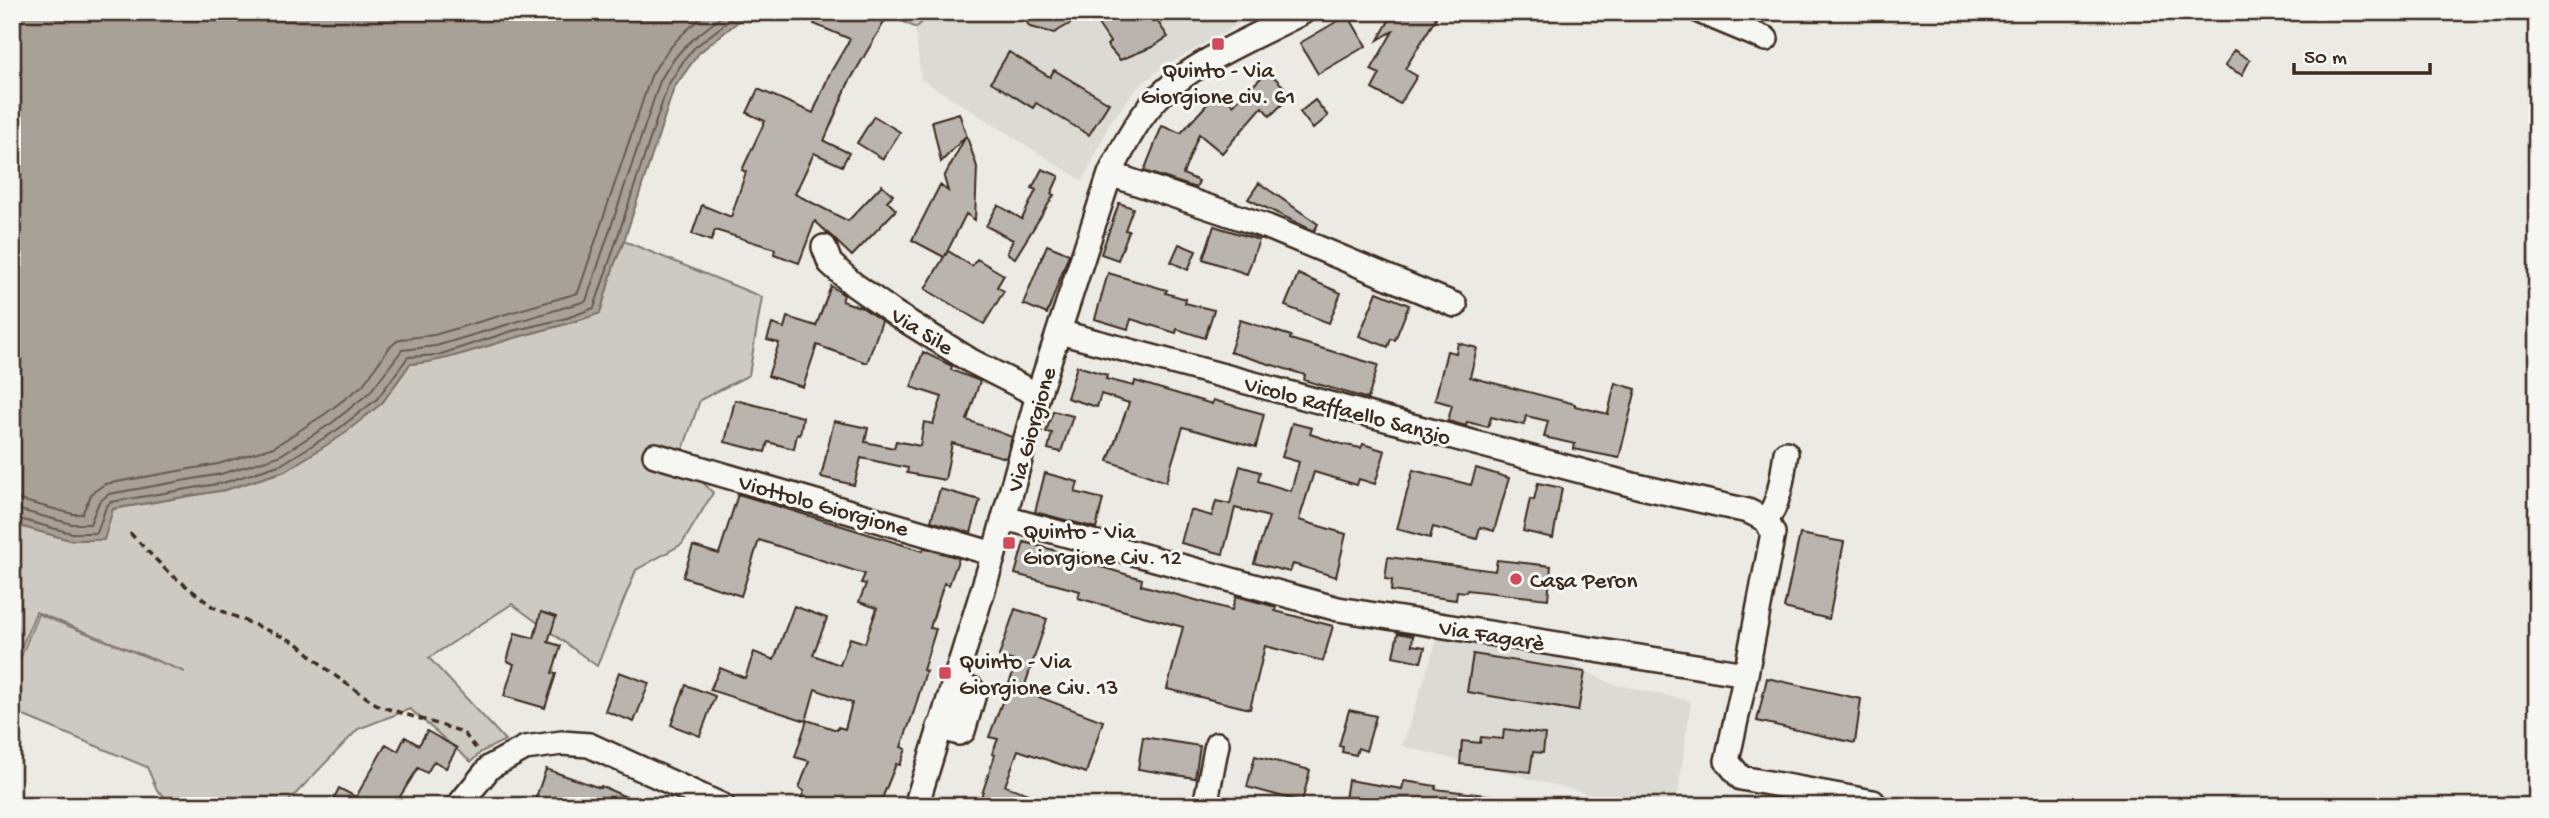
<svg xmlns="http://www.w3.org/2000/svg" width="2549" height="818" viewBox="0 0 2549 818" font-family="'Gochi Hand',sans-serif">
	<rect width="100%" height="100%" fill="#ebeae5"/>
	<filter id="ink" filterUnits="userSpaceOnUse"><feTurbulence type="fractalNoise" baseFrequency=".0143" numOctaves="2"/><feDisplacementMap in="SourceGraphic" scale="14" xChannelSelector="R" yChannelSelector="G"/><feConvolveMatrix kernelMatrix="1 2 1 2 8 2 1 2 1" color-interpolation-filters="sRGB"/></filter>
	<g filter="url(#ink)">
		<path fill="#dcdad4" d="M932 12H1232L1239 24 1160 69 1135 90 1110 123 1083 181 921 79 915 27Z
			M1446 613 1582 634 1571 663 1609 683 1691 701 1678 792 1669 806H1596L1597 796 1402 746Z"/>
		<path fill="#cdcac4" stroke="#847a71" stroke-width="2" d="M884 12H932L916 28Z
			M624 241 762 297 749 375 700 400 680 458 713 493 682 544 636 570 597 666 512 604 429 658 505 740 481 752 471 762 410 709 358 729 284 806H175L157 790 147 767 12 711V679L38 614 185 672 36 612 12 670V524L70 540 113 509 225 490 285 471 382 403 410 364C446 361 476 349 511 339 541 330 571 324 600 313L614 265Z"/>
		<path fill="#a8a198" stroke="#7c7167" stroke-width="2" d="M12 12H750L699 53 674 88 624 241 614 265 600 313C571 324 541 330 511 339 476 349 447 361 410 364L382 403 341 436 285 471 225 490 113 509 104 540H70L12 524Z"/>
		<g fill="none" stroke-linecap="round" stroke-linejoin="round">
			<path stroke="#675a4f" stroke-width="2" d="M12 498 73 514H82L92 493 105 484 218 464 274 447 325 414 363 385 389 348 397 341 408 338 434 335 578 293 651 76C666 49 684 29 710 12
				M12 508 72 524H90L99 502 109 494 221 474 279 456 332 423 370 392 402 350 436 346 586 301 660 81C681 43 696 38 727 12
				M12 517 71 533H97L106 507 111 502 223 483 282 464 337 430 377 399 408 357 438 355 512 331 567 318 594 308 668 85 684 60 694 48 740 12"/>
		</g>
		<path fill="#bab4ae" stroke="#3b2a1e" stroke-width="2" d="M819 12H890L848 84 824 141 849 153 842 166 814 153 795 194 848 221 882 185 893 195 887 201 896 210 852 256 815 221 799 263 774 254 775 249 715 230 711 241 692 234 702 205 731 217 746 172 742 170 765 121 747 113 758 89 813 113 829 75 850 39 814 24Z
			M1020 12H1151L1168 37 1152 47 1120 60 1107 45 1110 42 1090 12 1054 33 1030 27Z
			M1394 12H1428L1436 18 1405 69 1417 76 1400 104 1372 89 1380 74 1371 70 1393 31 1378 40Z
			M1348 15 1366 46 1318 74 1300 43Z
			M2234 50 2250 60 2242 75 2225 66Z
			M1009 52 1050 77 1054 70 1109 103 1089 135 1036 103 1033 108 991 82Z
			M1268 71 1292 95 1270 116 1262 107 1222 153 1199 134 1183 174 1199 181 1196 188 1144 171 1162 126 1181 133 1219 91 1233 105Z
			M1315 100 1328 116 1313 129 1300 112Z
			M959 113 977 167 975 220 966 214 945 256 948 251 972 266 977 259 1004 275 997 287 1004 291 984 324 925 289 944 257 912 240 940 185 948 191 944 177 966 136 941 162 932 121Z
			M874 116 900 132 883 159 857 143Z
			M1042 169 1059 176 1051 194 1054 195 1015 258 1007 253 1013 240 986 226 998 205 1022 219 1036 190 1032 188Z
			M1259 183 1318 224 1314 231 1248 199Z
			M1119 203 1133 208 1125 230 1129 231 1118 260 1101 254Z
			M1214 226 1259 240 1247 274 1203 259Z
			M1179 244 1196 251 1188 270 1171 262Z
			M1047 245 1069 254 1047 314 1023 304Z
			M1108 273 1167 290 1165 293 1186 299 1185 303 1214 310 1205 338 1177 329 1176 333 1131 319 1128 329 1095 319Z
			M1298 274 1341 293 1329 323 1285 306Z
			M831 286 844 295 842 301 863 308 882 321 867 363 817 345 803 387 768 376 779 343 767 340 772 324 784 328 787 317 816 326Z
			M1377 292 1409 305 1395 340 1391 339 1388 347 1359 336Z
			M1240 320 1291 336 1290 339 1378 365 1368 399 1304 380 1305 375 1230 352Z
			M1458 343 1477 348 1470 377 1575 404V406L1608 414 1615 383 1636 389 1619 458 1574 449 1575 444 1544 437 1548 421 1526 416 1524 425 1491 417 1488 427 1467 422 1466 426 1448 421 1452 405 1435 400 1447 351 1456 353Z
			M923 352 952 366 951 370 980 381 967 420 1012 437 1006 458 952 443 945 480 907 473 908 468 861 458 854 485 821 477 834 421 868 428 865 442 894 448 896 441 920 446 924 422 933 424 942 397 911 387Z
			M1077 366 1107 375 1106 379 1134 386 1135 381 1212 404 1213 400 1264 414 1256 447 1183 427 1166 482 1108 461 1129 403 1101 394 1097 407 1067 398Z
			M735 400 803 417 800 435 797 434 794 449 768 442 765 452 725 442Z
			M1053 411 1073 416 1061 452 1048 449 1052 433 1046 432Z
			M1292 423 1312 428 1310 434 1341 444 1361 448 1363 444 1385 451 1375 484 1359 479 1357 485 1314 472 1299 520 1346 534 1336 577 1293 564 1290 572 1254 563 1269 517 1235 508 1223 554 1181 543 1190 510 1212 516 1216 501 1230 504 1240 466 1260 472 1258 481 1291 491 1299 462 1282 457Z
			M1476 468 1509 478 1494 531 1480 527 1477 539 1433 527 1430 538 1397 529 1413 470 1471 485Z
			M1045 473 1078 482 1075 492 1103 499 1096 528 1035 512Z
			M1538 483 1562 488 1553 538 1523 531 1530 499 1534 500Z
			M940 489 980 500 971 533 931 521Z
			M738 494 923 551 924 548 959 558 949 585 944 583 930 628 936 629 923 670 926 671 914 711 901 747 906 749 900 765 896 764 879 806H810L800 802 804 791 799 788 809 761 795 757 807 720 837 730 838 727 845 729 852 703 815 689 806 721 710 690 720 668 745 678 754 652 774 660 794 606 827 618 813 655 840 665 850 638 865 643 877 608 859 602 866 584 861 583 865 574 759 540 741 596 683 577 693 546 719 554Z
			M1800 534 1844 542 1829 619 1784 608Z
			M1024 542 1079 557 1078 560 1142 579 1141 585 1232 610 1236 596 1276 607 1275 611 1333 626 1323 661 1265 646 1250 709 1167 689 1183 627 1078 598 1080 591 1015 574Z
			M1388 557 1495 571 1497 560 1551 566 1548 599 1467 590 1466 592 1457 591 1456 600 1391 591 1392 580 1385 579Z
			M1015 609 1047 619 1023 691 1103 721 1086 773 1018 750 1005 786 1056 803V806H978L995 755 992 754 998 739 989 737 1017 662 999 656Z
			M541 612 556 617 548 642 561 646 552 673 556 674 545 708 504 696 514 664 507 661 515 633 534 638Z
			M1398 633 1413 636 1412 645 1425 647 1421 662 1393 656Z
			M1473 654 1585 672 1578 711 1467 692Z
			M619 672 649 683 634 722 605 711Z
			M1767 678 1861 699 1855 743 1757 721Z
			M686 685 715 696 700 736 671 725Z
			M1349 710 1376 716 1366 751 1358 748 1356 755 1342 752 1343 747 1339 746Z
			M1504 729 1545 734 1543 753 1533 752 1530 772 1460 764 1462 741 1480 743 1481 737 1503 739Z
			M427 731 457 748 446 768 434 761 427 773 418 768 394 806H330L339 788 356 797 386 744 398 751 405 737 419 745Z
			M1143 737 1200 746 1195 778 1138 769Z
			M1255 756 1310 770 1302 802 1247 787Z
			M546 769 600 788 601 786 647 806H533Z
			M1348 780 1402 789 1404 781 1436 786 1435 789 1493 796 1492 806H1344Z"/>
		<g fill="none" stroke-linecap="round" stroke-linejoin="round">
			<defs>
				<path id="minor" d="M1701 12 1766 39
					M1110 174 1268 227 1455 305
					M824 247 830 263 853 284 894 313 971 361 1038 395
					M1059 332 1637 486 1748 511 1766 520 1773 533 1746 674
					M655 455 994 554
					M1005 518 1338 609 1746 674 1727 761 1741 778 1873 802
					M1766 520C1781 501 1782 476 1786 453
					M939 727 959 733 963 731 974 694 972 689 953 683
					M458 806 490 767 525 748 562 743 589 745 723 806
					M916 806 994 554 1038 395 1110 174C1122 150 1134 125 1152 104 1186 64 1256 37 1303 12
					M1205 806 1217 744"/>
			</defs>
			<use href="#minor" stroke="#3b2a1e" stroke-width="28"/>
			<path stroke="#3b2a1e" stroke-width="3.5" stroke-dasharray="7 5" stroke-linecap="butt" d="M130 533 167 571 213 607 297 643 331 673 379 706 463 732 478 751"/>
			<use href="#minor" stroke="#f6f6f2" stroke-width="23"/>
		</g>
	</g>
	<g fill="#d1495b" stroke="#f6f6f2" stroke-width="2.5">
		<rect x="1211" y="37" width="14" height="14" rx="3.5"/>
		<rect x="1002" y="536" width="14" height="14" rx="3.5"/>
		<circle cx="1516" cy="579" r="7"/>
		<rect x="938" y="666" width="14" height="14" rx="3.5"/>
	</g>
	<g text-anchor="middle" stroke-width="6" stroke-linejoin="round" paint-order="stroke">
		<g font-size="23" fill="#3b2a1e" stroke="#f6f6f2" text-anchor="start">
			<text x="1218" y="77" text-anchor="middle">Quinto - Via<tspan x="1218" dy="26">Giorgione civ. 61</tspan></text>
			<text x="1023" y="538">Quinto - Via<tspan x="1023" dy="26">Giorgione Civ. 12</tspan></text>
			<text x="1530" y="587">Casa Peron</text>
			<text x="959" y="668">Quinto - Via<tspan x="959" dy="26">Giorgione Civ. 13</tspan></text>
		</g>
		<g font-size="23" fill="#3b2a1e" stroke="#f6f6f2">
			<text transform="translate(923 330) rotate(32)" y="8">Via Sile</text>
			<text transform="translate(1348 409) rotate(15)" y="8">Vicolo Raffaello Sanzio</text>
			<text transform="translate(1030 429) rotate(-74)" y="8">Via Giorgione</text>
			<text transform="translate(824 504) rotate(16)" y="8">Viottolo Giorgione</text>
			<text transform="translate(1492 634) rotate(9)" y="8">Via Fagarè</text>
		</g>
	</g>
	<rect width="2549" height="818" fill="none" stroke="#f6f6f2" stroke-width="42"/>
	<rect x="21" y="21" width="2507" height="776" fill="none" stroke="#3b2a1e" stroke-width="2.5" filter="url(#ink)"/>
	<path d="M2294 63v10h136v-10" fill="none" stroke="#3b2a1e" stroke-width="3.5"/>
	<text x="2304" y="63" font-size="21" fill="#3b2a1e" stroke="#f6f6f2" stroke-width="5" paint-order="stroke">50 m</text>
</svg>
